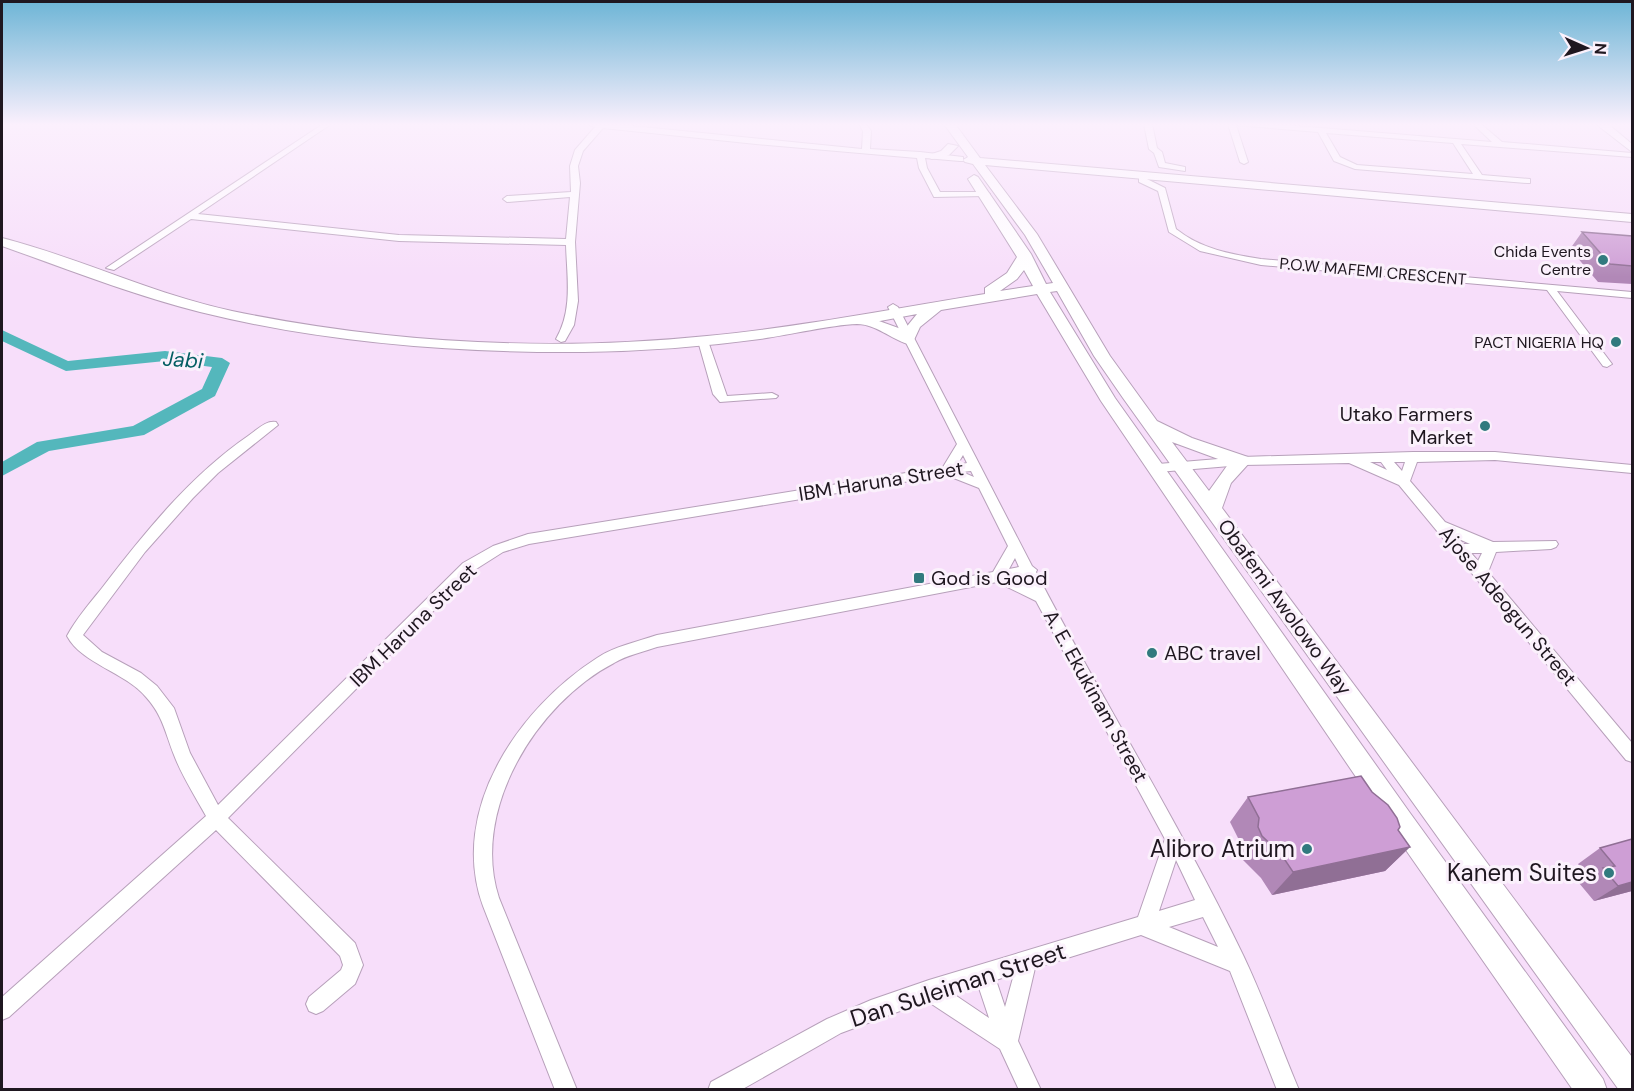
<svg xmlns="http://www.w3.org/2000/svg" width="1634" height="1091" viewBox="0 0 1634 1091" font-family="'DM Sans',sans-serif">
	<rect width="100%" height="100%" fill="#f7defa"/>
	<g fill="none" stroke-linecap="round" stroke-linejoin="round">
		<path fill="#54b7bc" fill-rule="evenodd" d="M2 330 68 361 165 351 222 358 230 363 215 396 144 435 49 451 2 476V462L37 442 133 426 202 389 212 367 165 361 66 371 2 341Z"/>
		<defs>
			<path id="street" d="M323 124H331L198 214 399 235 566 239 570 197 507 202 503 199 507 196 571 192 570 166 575 150 595 127 586 124H613L862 149 863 131 859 124H866L871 131 870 149 920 152 963 157V161H960L925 158 927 168 940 192H986L990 194 986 196 934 197 919 168 917 158 756 144 603 128 583 151 578 166 580 183 575 242 578 301 574 325 565 341 561 342 556 339C573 310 567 277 566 245L399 241 191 219 114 270 106 268Z
				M1144 124H1152L1157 148 1162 152 1165 163 1185 167V171L1159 167 1154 153 1149 149Z
				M1228 124H1272L1492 142 1473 124H1481L1502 142 1632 153V157L1461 144 1482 175 1530 179V183H1527L1355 169 1334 161 1318 132 1236 125 1248 162 1244 164 1240 162ZM1326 133 1453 143 1473 174 1357 165 1340 157Z
				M1139 178H1145L1165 188 1176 229C1201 249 1230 254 1261 259L1632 292V298L1557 291 1612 364 1607 367 1603 366 1547 290 1261 265 1200 251 1169 232 1158 191 1139 182Z
				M893 304 898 307 1032 566 1037 570 1036 572C1102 700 1180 824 1243 955 1264 999 1280 1045 1299 1090H1277L1230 971 1141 935 1035 968 1018 1041 1041 1090H1019L1000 1049 927 1001 841 1033 741 1090H708L711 1082 827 1019 871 1000 929 980 1138 917 1165 839 1036 601 997 582 657 647C643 652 627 655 614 663 537 703 470 810 499 898L577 1090H555L483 906C448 810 519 708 597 658 615 646 637 642 657 635L993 572 1008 546 979 488 946 475 529 544 503 552 473 571 228 818 355 943 363 965 355 984 323 1011 316 1014 309 1011 306 1004 309 997 341 970 343 965 340 956 216 830 9 1017 2 1020V997L206 816C195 796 182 776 174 755 165 732 163 716 146 697 125 672 82 664 67 636 76 619 90 603 102 588 145 532 190 476 248 436 257 430 266 420 276 422L278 425 218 473 193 498 145 552 83 635 102 652 141 673 157 686 174 708 190 753 218 805 463 563 493 546 528 534 943 467 957 444 888 307ZM963 455 967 463 957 465ZM971 471 974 477 962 472ZM1015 558 1019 567 1009 569ZM1024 576 1028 584 1015 578ZM1176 860 1195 900 1159 911ZM1203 917 1218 947 1169 927ZM1014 974 1005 1007 996 980ZM978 985 989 1018 952 993Z
				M703 338 708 341 727 396 772 393 778 396 776 398 720 402 713 394 698 341Z
				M1413 452H1495L1632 465V473L1495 460 1417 462 1410 481 1445 522 1493 542 1556 541 1558 544 1556 547 1551 549 1496 552 1488 572 1632 743V762L1626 760 1399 485 1349 463 1242 465 1158 472 1152 468 1158 464 1242 457ZM1370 462H1381L1387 470ZM1394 462H1405L1402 471ZM1459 539 1470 544H1463ZM1471 553H1482L1478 561Z"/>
			<path id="secondary" d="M944 124H955L980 158 1632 214V222L985 165 1037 234 1110 356 1157 421 1192 438 1248 457 1251 461 1231 483 1222 508 1632 1057V1090H1619L1123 398 1094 356 1057 291 1050 292 1115 398 1410 813 1603 1079 1607 1090H1573L1392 830 1101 401 1037 294 941 310 920 327 913 342 908 344C891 339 876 324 857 324 830 325 789 335 760 339 702 347 643 351 584 352 456 353 325 343 200 312 133 295 67 269 2 246V238C80 258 153 294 232 311 387 343 549 352 707 336 800 327 892 309 985 294V288L1007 273 1017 257 968 179 974 175 978 177 1031 254 1046 284 1053 283 1025 235 973 164 965 162 963 160 968 157ZM1024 270 1033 286 1000 291 1017 279ZM917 314 904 330 879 321H880ZM1172 442 1229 463 1209 491Z
				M1596 124H1608L1632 144V152Z
				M948 144 958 146 949 155 932 159 926 156 941 151Z"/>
		</defs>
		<use href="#street" stroke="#b7a0ba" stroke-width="2"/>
		<use href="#secondary" stroke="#b7a0ba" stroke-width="2"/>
		<use href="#street" fill="#fff" fill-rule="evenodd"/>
		<use href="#secondary" fill="#fff" fill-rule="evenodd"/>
	</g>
	<path fill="#b188b7" d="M1582 232 1632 266V284L1598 282 1570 249Z
		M1372 792 1410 847 1385 871 1272 895 1261 878 1243 860 1240 852V842L1230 822 1248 797Z
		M1632 839V891L1594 901 1579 883 1588 877 1578 864 1600 848Z"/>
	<path fill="#906f95" d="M1410 847 1385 871 1272 895 1293 872Z
		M1632 882V891L1594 901 1618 886Z"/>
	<path fill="#ce9ed5" stroke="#906f95" stroke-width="1.5" d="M1582 232 1632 236V266L1610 264Z
		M1361 776 1372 792 1388 805 1397 818 1400 827 1398 830 1410 847 1293 872 1281 854 1262 836 1258 827 1259 818 1248 797Z
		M1632 839V882L1618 886 1603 868 1615 866 1600 848Z"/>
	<linearGradient id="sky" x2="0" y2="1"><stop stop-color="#6db5d6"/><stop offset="0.45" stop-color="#fbf0fd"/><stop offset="1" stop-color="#fbf0fd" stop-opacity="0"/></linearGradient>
	<rect width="1634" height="277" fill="url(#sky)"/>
	<g fill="#317a7e" stroke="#fbf1fc" stroke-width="2">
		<circle cx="1603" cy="260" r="6"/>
		<circle cx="1616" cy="342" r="6"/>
		<circle cx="1485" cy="426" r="6"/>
		<rect x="913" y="572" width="12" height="12" rx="3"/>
		<circle cx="1152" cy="653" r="6"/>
		<circle cx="1307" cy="849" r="6"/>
		<circle cx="1609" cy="873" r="6"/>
	</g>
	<g text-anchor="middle" stroke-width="6" stroke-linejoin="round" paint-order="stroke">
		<g font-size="16" fill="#1f1720" stroke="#fbf1fc" text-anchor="end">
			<text x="1591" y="257">Chida Events<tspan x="1591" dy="18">Centre</tspan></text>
			<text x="1604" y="348">PACT NIGERIA HQ</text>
		</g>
		<g font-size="16" fill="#1f1720" stroke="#fbf1fc">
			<text transform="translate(1373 271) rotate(5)" y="6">P.O.W MAFEMI CRESCENT</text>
		</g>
		<g font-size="20" fill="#1f1720" stroke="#fbf1fc" text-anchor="start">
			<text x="1473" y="421" text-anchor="end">Utako Farmers<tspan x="1473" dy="23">Market</tspan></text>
			<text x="931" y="585">God is Good</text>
			<text x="1164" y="660">ABC travel</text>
		</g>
		<g font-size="20" fill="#1f1720" stroke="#fbf1fc">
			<text transform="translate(881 481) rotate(-9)" y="7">IBM Haruna Street</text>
			<text transform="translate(1508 606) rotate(50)" y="7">Ajose Adeogun Street</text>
			<text transform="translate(1285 607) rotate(54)" y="7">Obafemi Awolowo Way</text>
			<text transform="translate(413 625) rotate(-44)" y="7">IBM Haruna Street</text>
			<text transform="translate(1096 696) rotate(61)" y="7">A. E. Ekukinam Street</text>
		</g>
		<g font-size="21" font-style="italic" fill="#055f63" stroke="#fbf1fc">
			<text transform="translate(183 360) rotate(4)" y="7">Jabi</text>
		</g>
		<g font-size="24" fill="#1f1720" stroke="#fbf1fc" text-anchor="end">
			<text x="1295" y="857">Alibro Atrium</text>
			<text x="1597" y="881">Kanem Suites</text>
		</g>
		<g font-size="24" fill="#1f1720" stroke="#fbf1fc">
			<text transform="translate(958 985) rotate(-18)" y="8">Dan Suleiman Street</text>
		</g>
	</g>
	<rect width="1634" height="1091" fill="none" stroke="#1f1720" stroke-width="6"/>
	<g transform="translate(1586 48) rotate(93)" stroke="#fbf1fc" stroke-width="4.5" paint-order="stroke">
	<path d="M0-4.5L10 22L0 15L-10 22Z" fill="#1f1720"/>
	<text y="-9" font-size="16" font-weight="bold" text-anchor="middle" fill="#1f1720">N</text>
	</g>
</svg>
